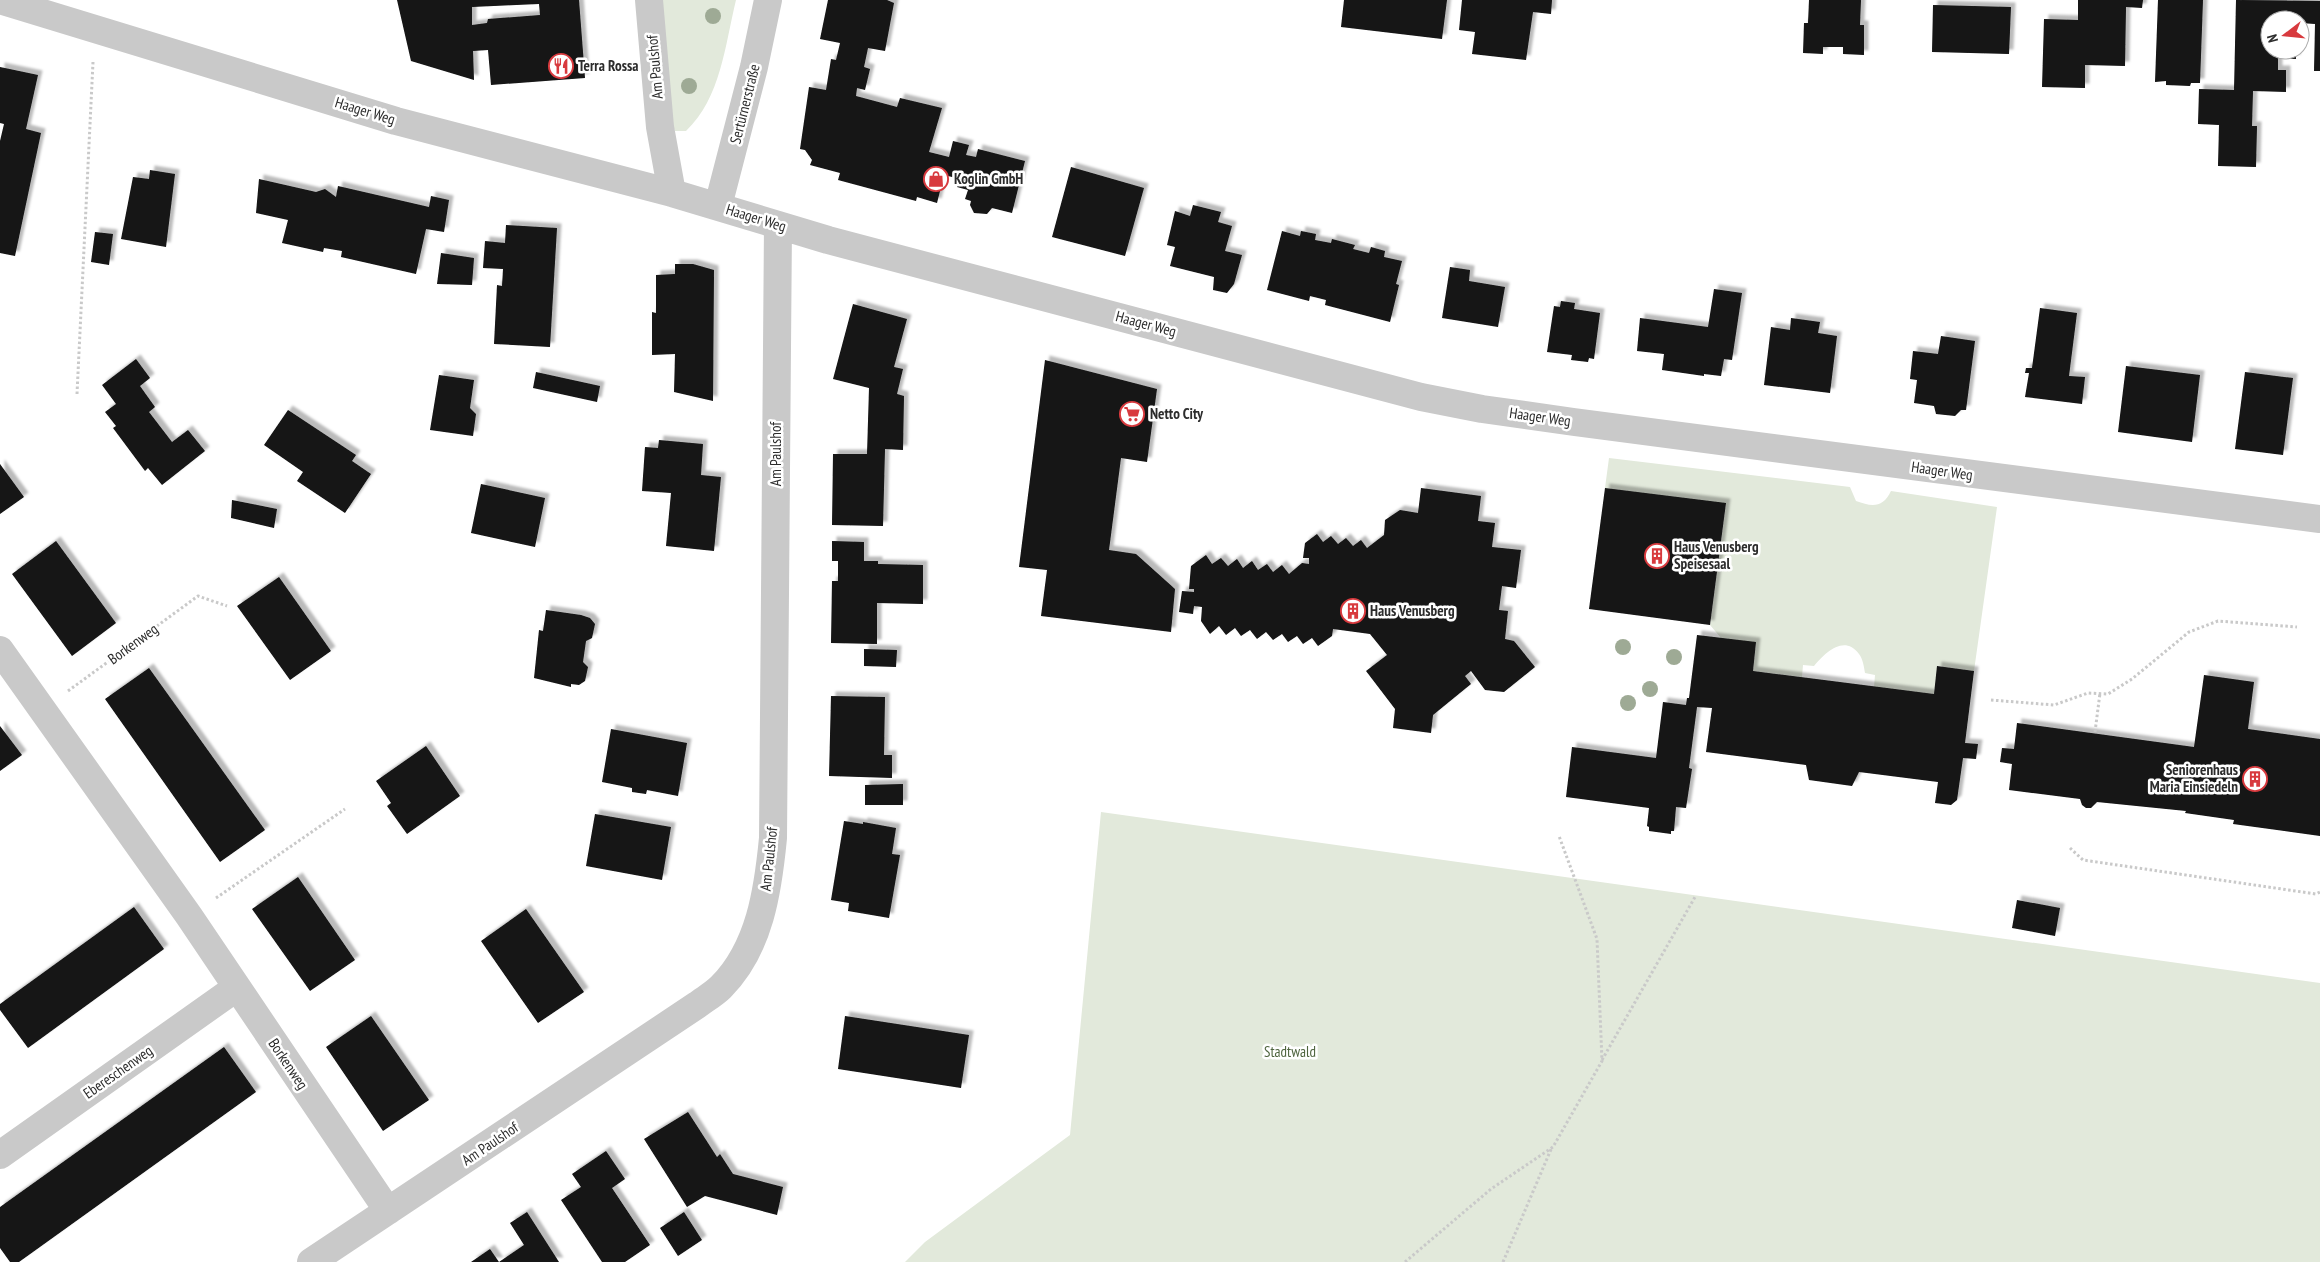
<svg xmlns="http://www.w3.org/2000/svg" width="2320" height="1262" viewBox="0 0 2320 1262" font-family="'PT Sans Narrow',sans-serif">
	<defs>
		<filter id="shadow"><feDropShadow dx="4.5" dy="-4.5" stdDeviation="1" flood-color="#0004"/></filter>
	</defs>
	<rect width="100%" height="100%" fill="#fff"/>
	<path fill="#e2e9db" d="M660 0H736C725 45 721 98 686 131H675L671 121Z
		M1609 458 1850 487 1856 501C1872 507 1883 508 1891 491L1997 507 1974 671 1938 666 1934 694 1874 687 1875 675 1865 673C1864 667 1863 659 1859 654 1844 634 1825 653 1814 666L1803 665 1802 677 1753 671 1756 643 1721 638 1710 625 1726 504 1605 488Z
		M1101 812 2320 983V1262H905L925 1242 1070 1135Z"/>
	<path fill="#131313" fill-rule="evenodd" filter="url(#shadow)" d="M397 0H579L585 78 491 85 488 50 473 51 474 80 411 61ZM539 4 540 15 488 19 487 23 472 25V7Z
		M828 0H887L894 3 885 51 868 48 864 67 870 69 865 90 857 88 856 96 897 107 900 98 942 108 929 152 949 157 953 141 969 145 966 155 976 157 978 149 1025 161 1012 213 992 208 987 214 974 213 970 205 971 201 965 199 968 190 957 187 960 179 944 175 937 203 917 197 916 201 838 180 840 173 810 165 812 160 805 150 800 149 809 87 826 90 831 59 836 60 840 43 820 39Z
		M1344 0H1447L1442 39 1341 27Z
		M1462 0H1552L1551 14 1533 12 1526 60 1472 54 1475 32 1459 30Z
		M1809 0H1861L1860 25H1864V55L1843 54V47H1823V54L1803 53 1804 23H1808Z
		M2078 0H2143L2142 8 2126 7 2125 66 2085 65V88L2042 87 2044 19 2078 20Z
		M2158 0H2203L2200 83H2191L2190 86 2166 85V81L2155 82Z
		M2236 0 2320 1V71H2314L2315 24 2300 23V20H2270V50H2296V59L2278 58V70H2286V92L2253 91 2252 126H2257L2256 167 2218 166 2219 125 2198 124 2199 89 2234 90Z
		M1933 5 2011 7 2009 54 1932 52Z
		M0 67 38 75 26 129 41 133 15 256 0 253V141L4 124 0 123Z
		M1071 167 1144 188 1125 256 1052 237Z
		M150 170 175 174 166 247 121 239 133 177 149 179Z
		M259 179 316 192 325 189 336 197 338 186 429 207 431 196 449 200 444 232 426 229 416 274 341 257 342 251 324 248 323 252 282 243 288 220 256 213Z
		M1193 205 1221 212 1218 222 1232 226 1225 251 1242 255 1234 284 1227 293 1213 290 1214 277 1170 266 1175 247 1167 245 1175 211 1190 216Z
		M506 225 557 228 550 347 494 344 497 285 502 286 503 269 483 268 485 241 505 243Z
		M1282 231 1300 236 1301 231 1316 234 1315 240 1331 243 1332 239 1355 245 1353 249 1369 253 1371 247 1385 251 1384 257 1402 261 1396 284 1399 285 1390 322 1325 305 1326 300 1310 296 1309 301 1267 290Z
		M95 232 113 234 109 265 91 262Z
		M441 253 474 258 472 285 437 284Z
		M675 264H693L714 270 713 401 674 392 675 354 652 355V312L656 313V275L675 274Z
		M1450 267 1470 270 1469 281 1505 287 1498 327 1442 318Z
		M1714 289 1742 293 1732 360 1724 359 1721 376 1704 374V376L1662 370 1664 354 1637 351 1640 318 1708 327Z
		M1561 301 1575 303 1574 309 1600 313 1594 359 1589 358 1588 362 1571 360 1572 355 1547 352 1554 306 1560 307Z
		M853 304 907 319 894 367 903 369 897 394 904 396 903 450 885 449 883 526 832 525 833 454H867L869 388 833 379Z
		M2040 308 2077 313 2069 376 2085 377 2082 404 2025 397 2029 373H2025L2026 368H2032Z
		M1791 318 1820 322 1818 333 1837 336 1830 393 1764 385 1771 327 1790 330Z
		M1941 336 1975 341 1966 410H1961L1955 416 1936 414 1934 406 1914 403 1917 380 1910 379 1913 351 1938 354Z
		M136 359 150 378 140 386 155 407 149 412 172 442 188 430 205 451 162 485 148 468 145 471 113 428 116 426 105 412 116 404 102 385Z
		M1045 360 1157 389 1147 462 1121 458 1109 550 1136 554 1175 589 1171 632 1041 616 1047 570 1019 567Z
		M2126 366 2200 375 2192 442 2118 432Z
		M536 372 600 386 597 402 533 388Z
		M2245 372 2293 378 2283 455 2235 449Z
		M439 375 474 380 470 408 476 414 473 436 430 430Z
		M288 410 356 455 352 461 371 474 345 513 297 481 303 472 264 445Z
		M659 440 703 444 701 475 721 477 714 551 666 546 671 493 642 491 645 447 658 448Z
		M0 464 24 497 0 514Z
		M481 484 545 498 535 547 471 533Z
		M1421 488 1481 496 1478 521 1495 523 1492 547 1521 550 1516 588 1502 586 1499 610 1508 611 1505 639 1514 641 1535 667 1504 692 1485 690 1471 671 1465 676 1471 684 1433 715 1431 733 1393 728 1395 709 1366 671 1387 655 1370 634 1333 629 1332 636 1318 646 1312 638 1303 644 1297 636 1288 642 1282 634 1273 640 1266 632 1257 639 1250 630 1241 636 1235 628 1226 635 1219 626 1210 634 1201 621 1202 607 1194 606 1193 614 1179 612 1182 591 1194 592V589H1189L1191 566 1206 555 1212 564 1221 558 1228 566 1237 559 1243 568 1252 561 1258 570 1267 564 1273 572 1282 565 1289 574 1302 563 1309 564V558H1303L1305 543 1317 534 1323 542 1331 536 1338 544 1346 538 1353 546 1361 540 1367 548 1384 535 1385 520 1400 510 1418 513Z
		M1605 488 1726 503 1710 625 1589 609Z
		M232 500 277 509 274 528 231 518Z
		M56 541 116 623 72 656 12 574Z
		M832 541 864 542V561H878V564L923 565V604L877 603V644L831 643 832 581H838V561H832Z
		M279 577 331 651 290 680 237 606Z
		M546 610 581 615 590 618 595 624 592 638 586 641 583 662 588 667 585 681 579 685 571 684V687L534 678 539 630 543 631Z
		M1697 635 1756 642 1753 671 1934 694 1937 666 1974 671 1965 743 1978 744 1976 759 1963 758 1957 800 1951 805 1935 803 1938 782 1859 772 1852 786 1809 780 1806 765 1706 752 1712 708 1697 707 1689 768 1692 769 1686 808 1676 807 1674 831H1671V834L1649 831V827L1647 826 1649 808 1566 797 1572 747 1656 758 1663 702 1686 705 1687 698H1689Z
		M864 649 897 650 896 667 864 666Z
		M149 668 265 830 220 862 105 699Z
		M2204 675 2254 682 2248 729 2320 739V836L2233 824 2234 820 2185 813 2186 811 2097 802 2091 808H2086L2082 805 2080 799 2009 790 2012 764 2000 762 2002 748 2014 749 2017 723 2194 747Z
		M831 696 885 697 884 755H892V778L829 776Z
		M0 726 22 755 0 771Z
		M611 729 687 743 678 796 647 790 646 794 632 792V788L602 782Z
		M426 746 460 796 407 834 387 806 391 803 376 781Z
		M903 784V805H865V785Z
		M595 814 671 827 662 880 586 866Z
		M844 821 863 824V822L896 828 892 854 900 855 889 918 848 911 849 903 831 900Z
		M298 877 355 960 310 991 252 909Z
		M2017 900 2060 908 2055 936 2012 928Z
		M134 907 164 949 28 1048 0 1010V1004Z
		M526 909 584 992 538 1023 481 941Z
		M371 1016 429 1100 383 1131 326 1047Z
		M845 1016 969 1035 961 1088 838 1069Z
		M224 1047 256 1092 19 1262H10L0 1248V1207Z
		M688 1112 717 1157 720 1154 733 1174 783 1187 777 1215 705 1196 687 1207 644 1139Z
		M606 1151 625 1179 612 1188 650 1245 625 1262H602L561 1200 581 1187 572 1174Z
		M527 1212 559 1262H471L490 1249 499 1262 524 1245 510 1223Z
		M684 1212 702 1240 678 1256 660 1228Z"/>
	<g fill="none" stroke-linecap="round" stroke-linejoin="round">
		<path stroke="#c9c9c9" stroke-width="3" stroke-dasharray="2.5 2.5" stroke-linecap="butt" d="M77 394 93 62
			M68 691 198 596 227 606
			M1991 700 2054 705 2088 693 2108 694 2132 679 2189 632 2218 621 2297 627
			M2095 732 2100 693
			M2070 848 2083 860 2316 894 2320 892
			M216 898 345 809
			M1602 1060 1695 897
			M1405 1262 1491 1189 1553 1147 1602 1061 1597 939 1559 836
			M1503 1262 1552 1147"/>
		<path stroke="#c9c9c9" stroke-width="28" d="M0 0 396 121 672 193 828 240 1421 397 1482 409 1574 422 2320 519
			M649 0 660 127 672 193
			M718 206 754 67 768 0
			M0 650 189 916 388 1211
			M0 1155 236 988
			M311 1262 697 1005C705 999 714 994 721 987 760 948 768 890 773 838L778 225"/>
	</g>
	<g fill="#9eaa95">
		<circle cx="713" cy="16" r="8"/>
		<circle cx="689" cy="86" r="8"/>
		<circle cx="1623" cy="647" r="8"/>
		<circle cx="1674" cy="657" r="8"/>
		<circle cx="1650" cy="689" r="8"/>
		<circle cx="1628" cy="703" r="8"/>
	</g>
	<defs>
		<symbol id="restaurant-ring" viewBox="-11 -11 22 22"><circle r="9.5" fill="#fff" stroke="#d83a3e" stroke-width="1.5"/><path d="M-5-6h1v4h1v-4h1v4h1v-4h1v5L-1.5 .5V6h-2V.5L-5-1ZM5-6V6H3V1.5H1.5Q1.5-4 5-6Z" fill="#d83a3e"/></symbol>
		<symbol id="shop-ring" viewBox="-11 -11 22 22"><circle r="9.5" fill="#fff" stroke="#d83a3e" stroke-width="1.5"/><path d="M-5-2.5h2.3a2.7 3.5 0 0 1 5.4 0H5L5.5 6h-11ZM-1.5-2.5h3a1.5 2.3 0 0 0-3 0Z" fill="#d83a3e"/></symbol>
		<symbol id="supermarket-ring" viewBox="-11 -11 22 22"><circle r="9.5" fill="#fff" stroke="#d83a3e" stroke-width="1.5"/><path d="M-6-5.5h2.5l.6 2H6L4.5 2H-2.5L-4.4-4H-6ZM-1.5 3.2a1.3 1.3 0 1 0 .1 0ZM3 3.2a1.3 1.3 0 1 0 .1 0Z" fill="#d83a3e"/></symbol>
		<symbol id="building-ring" viewBox="-11 -11 22 22"><circle r="9.5" fill="#fff" stroke="#d83a3e" stroke-width="1.5"/><path d="M-4-6H4V6H1V3H-1V6H-4ZM-2.5-4.3h1.7v1.8h-1.7ZM.8-4.3h1.7v1.8H.8ZM-2.5-1h1.7V.8h-1.7ZM.8-1h1.7V.8H.8Z" fill="#d83a3e"/></symbol>
	</defs>
	<g fill-rule="evenodd">
		<use href="#restaurant-ring" x="547" y="52" width="28" height="28"/>
		<use href="#shop-ring" x="922" y="165" width="28" height="28"/>
		<use href="#supermarket-ring" x="1118" y="400" width="28" height="28"/>
		<use href="#building-ring" x="1643" y="542" width="28" height="28"/>
		<use href="#building-ring" x="1339" y="597" width="28" height="28"/>
		<use href="#building-ring" x="2241" y="765" width="28" height="28"/>
	</g>
	<g text-anchor="middle" stroke-width="5" stroke-linejoin="round" paint-order="stroke">
		<g font-size="15" font-weight="bold" fill="#2c2c2c" stroke="#fff" text-anchor="start">
			<text x="578" y="71">Terra Rossa</text>
			<text x="954" y="184">Koglin GmbH</text>
			<text x="1150" y="419">Netto City</text>
			<text x="1674" y="552">Haus Venusberg<tspan x="1674" dy="17">Speisesaal</tspan></text>
			<text x="1370" y="616">Haus Venusberg</text>
			<text x="2238" y="775" text-anchor="end">Seniorenhaus<tspan x="2238" dy="17">Maria Einsiedeln</tspan></text>
		</g>
		<g font-size="15" fill="#2c2c2c" stroke="#fff">
			<text transform="translate(655 67) rotate(-95)" y="5">Am Paulshof</text>
			<text transform="translate(745 104) rotate(-76)" y="5">Sertürnerstraße</text>
			<text transform="translate(365 111) rotate(17)" y="5">Haager Weg</text>
			<text transform="translate(756 218) rotate(17)" y="5">Haager Weg</text>
			<text transform="translate(1146 324) rotate(15)" y="5">Haager Weg</text>
			<text transform="translate(1540 417) rotate(8)" y="5">Haager Weg</text>
			<text transform="translate(776 454) rotate(-90)" y="5">Am Paulshof</text>
			<text transform="translate(1942 471) rotate(8)" y="5">Haager Weg</text>
			<text transform="translate(133 644) rotate(-36)" y="5">Borkenweg</text>
			<text transform="translate(769 859) rotate(-84)" y="5">Am Paulshof</text>
			<text transform="translate(288 1064) rotate(56)" y="5">Borkenweg</text>
			<text transform="translate(118 1072) rotate(-35)" y="5">Ebereschenweg</text>
			<text transform="translate(490 1144) rotate(-34)" y="5">Am Paulshof</text>
		</g>
		<g font-size="15" fill="#4e643e" stroke="#fff">
			<text x="1290" y="1057">Stadtwald</text>
		</g>
	</g>
	<g transform="translate(2285 35) rotate(254)"><circle r="24" fill="#ffffff" stroke="#ababab"/>
	<path d="M0-4L9 19L0 12L-9 19Z" fill="#d83a3e"/>
	<text y="-8" font-size="14" font-weight="bold" text-anchor="middle" fill="#2c2c2c">N</text>
	</g>
</svg>
